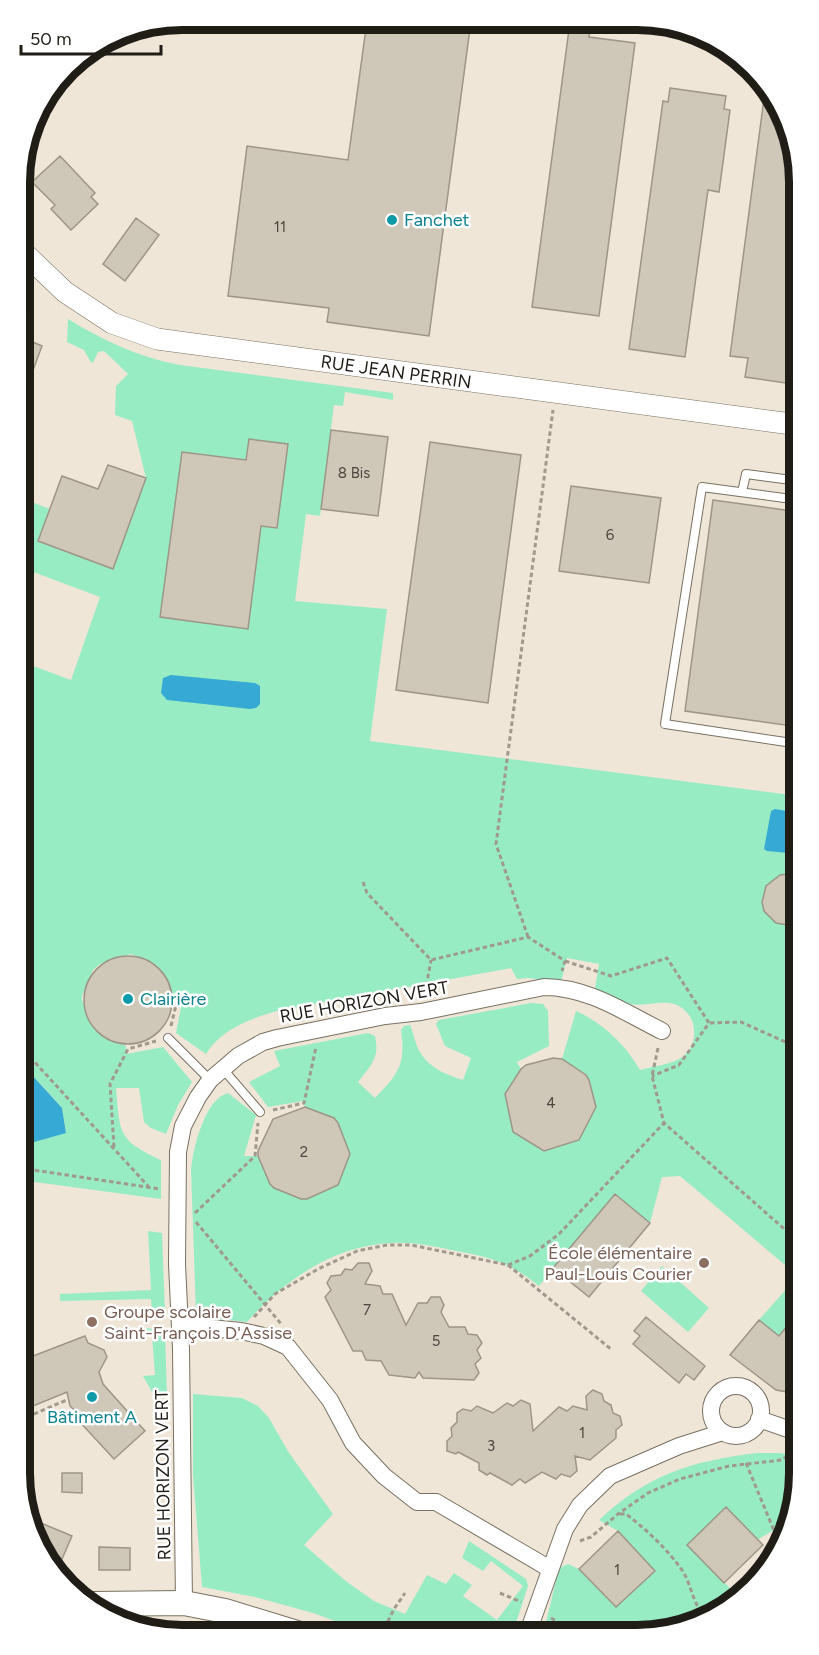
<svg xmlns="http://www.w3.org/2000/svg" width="819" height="1655" viewBox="0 0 819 1655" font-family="Figtree,sans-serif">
	<rect width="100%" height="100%" fill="#efe6d7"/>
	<path fill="#98ecc4" d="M68 319C104 341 138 357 180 365L393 393V400L345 392 343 406 334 405 320 516 306 514 295 601 387 609 370 741 799 796V1329L787 1326 779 1336 759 1320 798 1276 680 1176 662 1177 650 1223 615 1194 539 1286C508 1261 489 1257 451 1250 432 1246 412 1242 392 1243 335 1245 284 1280 247 1322L202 1317 196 1313 191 1169C193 1149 205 1098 228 1093L256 1115 244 1156H258L270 1184 274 1188 301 1199H307L338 1185 350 1154C336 1118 341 1121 305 1107L303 1101 268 1107 249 1082 280 1066 274 1051 368 1033 375 1036C380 1058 371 1065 358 1082L375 1098C398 1074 406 1065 401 1030L404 1026 410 1025C414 1034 415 1044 420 1052 429 1068 447 1075 463 1080L471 1058 445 1046 436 1024 439 1020 531 1003 543 1004 548 1011 549 1046 517 1062 521 1069 505 1094 513 1131 543 1150 579 1140 596 1107C588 1075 590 1078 562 1059L576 1011C604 1024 624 1043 640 1070 661 1064 691 1064 694 1037 695 1029 693 1021 689 1015 673 993 650 1008 629 1004 617 1001 606 993 595 988L599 964 567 958 561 982 528 978 517 979 511 968 277 1011C251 1018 220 1030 206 1054L176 1033 183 997H174C161 964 163 968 131 954L100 964 93 970 82 996V1000C95 1035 91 1032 126 1046V1054L163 1047 192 1082 178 1105 166 1134 151 1128 144 1122 139 1088H116C120 1134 118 1140 161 1160V1199L20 1180V1146L66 1132 62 1108 20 1062V661L71 680 100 597 20 567 21 498 50 509 38 541 113 569 146 478 132 421 115 415 116 386 128 374 104 351 98 352 93 363 90 361 84 350 67 342Z
		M148 1231 162 1233 165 1313 152 1314 151 1299 60 1301V1294L151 1290Z
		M662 1266 709 1308 688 1332 641 1291Z
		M147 1328 165 1332 167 1396 152 1392 143 1376 155 1375 152 1335 136 1337V1331Z
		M193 1394 242 1398 258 1406 269 1418 289 1453 333 1514 304 1545 347 1582 374 1601 405 1614 427 1575 446 1584 454 1573 472 1585 463 1596 497 1620 523 1586 491 1561 483 1571 462 1558 469 1541 526 1579 528 1586 512 1635H374L313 1613 255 1597 202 1587 193 1475Z
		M757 1453H780L799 1457V1484L784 1524 757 1540 726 1507 687 1545 732 1590 689 1627 637 1635H543L559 1568 568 1564 579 1569 616 1607 655 1571 618 1531 599 1520C648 1474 692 1461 757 1453Z
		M138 1618 211 1634H160L127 1619Z"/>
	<path fill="#36a9d4" d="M171 675 255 683 260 686V704L256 708 250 709 167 700 161 693 163 678Z
		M775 809 799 813V854L767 851 764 849 771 811Z
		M20 1062 62 1108 66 1133 20 1146Z"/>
	<path fill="#cfc7b8" stroke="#9d9687" stroke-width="1.5" d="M367 21H471L429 336 327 322 329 308 228 296 247 146 348 160Z
		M570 22H591L589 37 635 43 599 316 532 307Z
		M670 88 726 96 724 109 730 110 719 192 708 190 685 357 629 349 663 101 668 102Z
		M765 91 791 130 800 182 799 385 745 377 748 358 730 356Z
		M60 156 95 193 91 197 98 204 71 230 51 209 55 205 32 182Z
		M136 218 159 235 125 281 103 264Z
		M21 337 42 346 22 400H21Z
		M331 430 388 437 378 516 321 509Z
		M249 439 288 444 277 528 261 526 248 629 160 617 182 452 246 460Z
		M430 442 521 455 488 703 396 690Z
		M108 465 146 478 113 569 38 541 62 476 98 489Z
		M571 486 661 498 649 583 559 571Z
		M713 500 799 512V727L685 711Z
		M788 874 799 876V924L793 926 776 923 764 911 762 902 766 886 780 875Z
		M84 1000a44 44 0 1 1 88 0a44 44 0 1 1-88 0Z
		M553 1058 562 1059 586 1075 589 1080 596 1107 579 1140 544 1151 513 1132 505 1094 521 1069 526 1065Z
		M305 1107 334 1118 338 1123 350 1154 338 1185 307 1199H301L274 1188 270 1184 258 1156V1151L273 1119Z
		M615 1194 650 1223 589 1297 553 1268Z
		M358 1263H369L372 1271 365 1284 380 1286 383 1294H392L406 1325 418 1303H427L431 1297H440L444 1305 441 1312 449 1327H465L468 1334 477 1335 482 1343 477 1350 481 1358 475 1364 479 1373 474 1380 423 1378 419 1372 415 1378 389 1375 381 1361 366 1360 362 1351H353L325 1297 331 1290 327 1283 331 1276 341 1275 345 1269 352 1270Z
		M646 1317 705 1366 694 1380 686 1374 679 1383 633 1344 640 1336 634 1331Z
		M759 1320 779 1336 787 1326 799 1329V1394L776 1390 730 1355Z
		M85 1336 88 1343 104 1350 107 1357 99 1372 103 1384 145 1431 114 1459 79 1421 82 1418 70 1406 67 1392 33 1406 28 1391 20 1394V1361Z
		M593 1390 602 1394 604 1401 611 1405 613 1413 620 1416 622 1425 616 1430V1438L590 1460 575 1456 577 1471 570 1477 561 1474 556 1479 542 1472 525 1483 520 1479 512 1485 490 1473 487 1475 479 1470V1463L458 1452 456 1454 447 1451V1441L452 1436 451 1428 457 1422V1413L463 1409 471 1411 477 1406 493 1413 507 1403 513 1406 521 1400 530 1404 533 1431 559 1407 567 1411 573 1406 587 1410 586 1396Z
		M62 1473H82V1493L62 1492Z
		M726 1507 763 1545 724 1583 687 1545Z
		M41 1523 72 1536 62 1559 46 1552 35 1536Z
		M618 1531 655 1571 616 1607 579 1569Z
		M99 1547 130 1548V1570H99Z"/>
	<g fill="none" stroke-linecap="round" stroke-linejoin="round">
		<defs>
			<path id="service" d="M742 492 746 474 799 481
				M799 744 665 724 702 487 799 500
				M168 1038 210 1080
				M223 1069 260 1112"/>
			<path id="minor" d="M180 1325 241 1331 264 1336 288 1347 330 1400 353 1443 384 1476 417 1502H436L550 1569
				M711 1411a25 25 0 1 1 50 0a25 25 0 1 1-50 0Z
				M759 1419 799 1433
				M184 1603 181 1349 177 1264 178 1152 183 1126 198 1097 210 1080 238 1056 263 1042 277 1038 385 1016 421 1012 544 987C588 987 624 1012 662 1031
				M527 1635 565 1529 580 1505 610 1476 679 1446 723 1432"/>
			<path id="tertiary" d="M21 250 65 292 112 323 157 339 799 425"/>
			<path id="secondary" d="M93 1604 184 1603 225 1611 300 1634"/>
		</defs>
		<use href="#service" stroke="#787163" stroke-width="10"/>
		<use href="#minor" stroke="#787163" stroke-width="18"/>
		<use href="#tertiary" stroke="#787163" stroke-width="22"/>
		<use href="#secondary" stroke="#787163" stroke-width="26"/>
		<path stroke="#a0998e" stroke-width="3" stroke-dasharray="4.5 3" stroke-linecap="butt" d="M363 882 367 893 431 960 528 937 565 961 562 971
			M528 937 496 844 553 410
			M565 961 611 976 667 958 709 1023 679 1065 652 1076
			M425 993 431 960
			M710 1023 741 1022 781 1040 799 1047
			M171 1026 177 1001
			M20 1046 148 1186
			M658 1048 652 1076 664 1123 799 1242
			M273 1110 304 1103 316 1047
			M114 1147 110 1084 128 1049 156 1041
			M20 1168 160 1189
			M195 1213 255 1156 258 1123
			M196 1222 282 1325
			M508 1265 612 1350
			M254 1317 275 1294 318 1269 357 1251 387 1245H411L508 1265 530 1256 559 1234 664 1123
			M20 1402 30 1398
			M20 1420 69 1399
			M746 1463 775 1533V1548
			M620 1514H626C647 1530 667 1549 682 1570 692 1585 692 1604 705 1615
			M580 1541 591 1537 618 1514 648 1493 680 1479 729 1466 782 1460 791 1453
			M500 1593 521 1602
			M551 1618 580 1635
			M318 1625 348 1635
			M146 1628 175 1634
			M381 1635 394 1609 405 1593"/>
		<use href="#service" stroke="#fff" stroke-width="8"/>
		<use href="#minor" stroke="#fff" stroke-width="16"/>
		<use href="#tertiary" stroke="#fff" stroke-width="21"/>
		<use href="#secondary" stroke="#fff" stroke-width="24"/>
	</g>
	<g fill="#0f9aa8" stroke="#fff" stroke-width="2">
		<circle cx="392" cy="220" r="6"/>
		<circle cx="128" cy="999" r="6"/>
		<circle cx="92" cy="1397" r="6"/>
	</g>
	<g fill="#8d6e63" stroke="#fff" stroke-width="2">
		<circle cx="704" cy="1263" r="6"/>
		<circle cx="92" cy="1322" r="6"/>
	</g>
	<g text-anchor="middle" stroke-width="5" stroke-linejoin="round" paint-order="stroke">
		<g font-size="15" fill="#4c483f">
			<text x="280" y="232">11</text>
			<text x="354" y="478">8 Bis</text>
			<text x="610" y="540">6</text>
			<text x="551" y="1108">4</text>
			<text x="304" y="1157">2</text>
			<text x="367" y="1315">7</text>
			<text x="436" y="1346">5</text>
			<text x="582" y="1438">1</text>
			<text x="491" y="1451">3</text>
			<text x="617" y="1575">1</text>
		</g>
		<g font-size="18" fill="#0d838f" stroke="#fff" text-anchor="start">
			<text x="404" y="226">Fanchet</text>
			<text x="140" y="1005">Clairière</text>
			<text x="92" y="1423" text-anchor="middle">Bâtiment A</text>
		</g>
		<g font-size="18" fill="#201d17" stroke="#fff">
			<text transform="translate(396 372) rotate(8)" y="6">RUE JEAN PERRIN</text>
			<text transform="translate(364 1002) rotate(-10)" y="6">RUE HORIZON VERT</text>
			<text transform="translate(163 1475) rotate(-91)" y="6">RUE HORIZON VERT</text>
		</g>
		<g font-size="18" fill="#785e54" stroke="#fff" text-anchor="end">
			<text x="692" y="1259">École élémentaire<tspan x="692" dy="21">Paul-Louis Courier</tspan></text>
			<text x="104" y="1318" text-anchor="start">Groupe scolaire<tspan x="104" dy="21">Saint-François D'Assise</tspan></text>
		</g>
	</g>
	<path d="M0 0H819V1655H0ZM182 30H637A152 152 0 0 1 789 182V1473A152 152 0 0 1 637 1625H182A152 152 0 0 1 30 1473V182A152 152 0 0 1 182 30Z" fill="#fff" fill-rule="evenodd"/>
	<path fill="none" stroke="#201d17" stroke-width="8" d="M182 30H637A152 152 0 0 1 789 182V1473A152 152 0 0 1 637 1625H182A152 152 0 0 1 30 1473V182A152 152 0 0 1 182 30Z"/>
	<path d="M21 45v9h140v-9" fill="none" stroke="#201d17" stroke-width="3"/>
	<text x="30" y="45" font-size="18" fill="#201d17" stroke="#ffffff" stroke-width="4.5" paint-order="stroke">50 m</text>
</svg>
